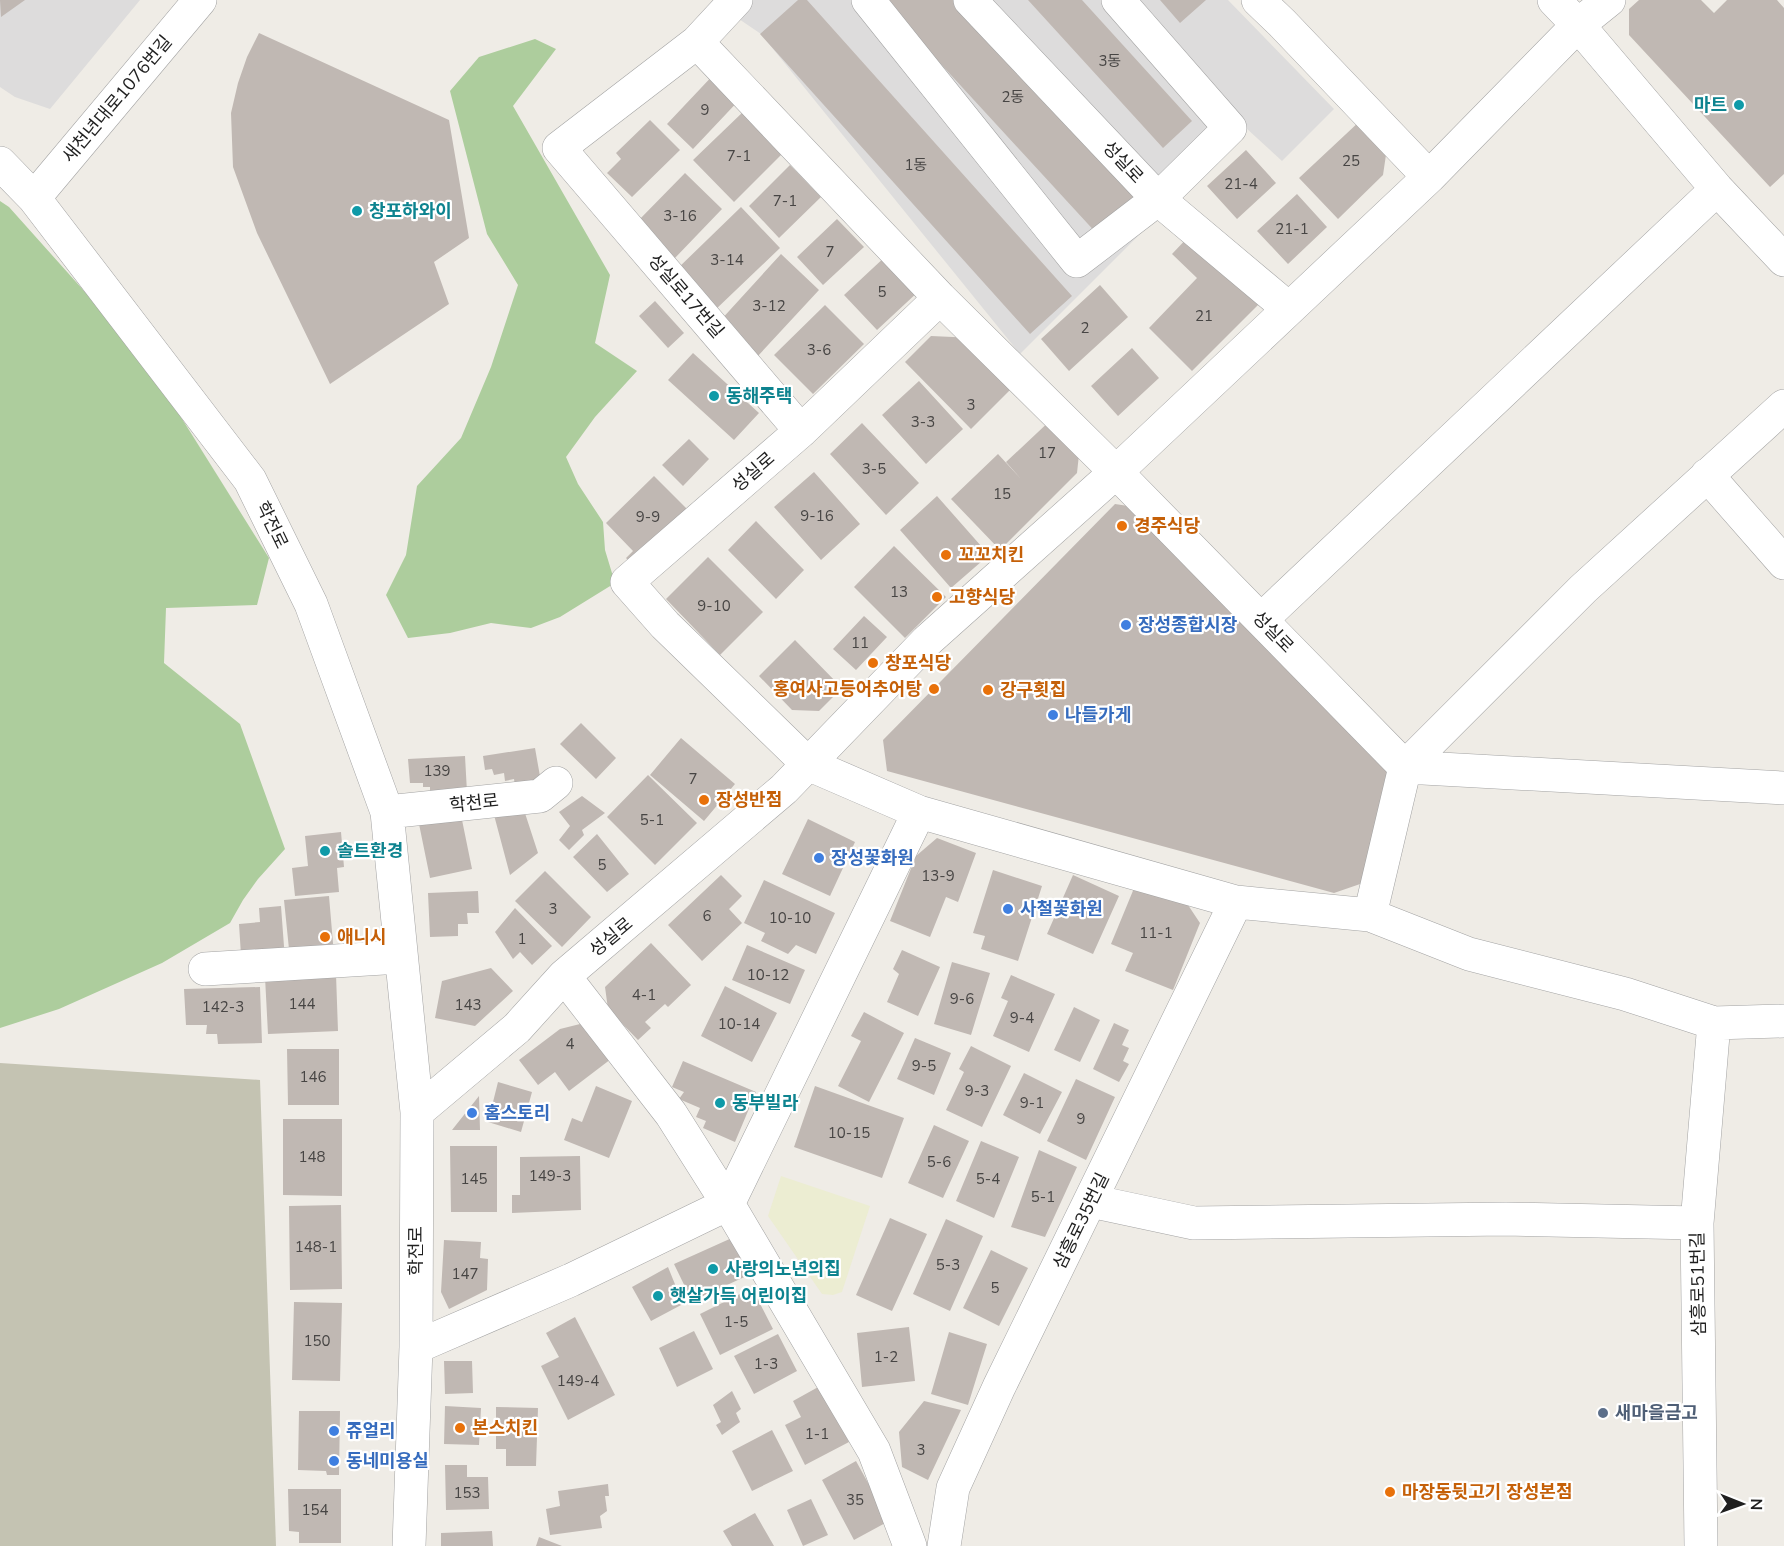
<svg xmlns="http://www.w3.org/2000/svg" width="1784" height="1546" viewBox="0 0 1784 1546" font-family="'Nunito Sans','Noto Sans KR',sans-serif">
	<rect width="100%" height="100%" fill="#efece6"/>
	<path fill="#dddcdc" d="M0 0H140L50 109 15 97 0 87Z
		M753 0H1228L1334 109 1282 161 1246 128 1020 354 761 34 736 17Z"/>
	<path fill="#c4c3b2" d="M0 1063 260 1080 276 1546H0Z"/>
	<path fill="#ecedd2" d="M781 1176 870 1206 842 1292 833 1295 822 1294 768 1216Z"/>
	<path fill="#adcd9d" d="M535 39 556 49 513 106 610 275 595 343 637 371 595 417 566 457 578 484 603 522 605 550 615 583 560 617 531 628 491 623 450 633 408 638 386 595 406 555 417 486 461 438 491 367 518 285 487 234 450 91 479 57Z
		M0 201 9 207 144 358 269 558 257 605 166 608 164 663 240 724 285 849 258 879 243 900 230 923 162 963 59 1009 0 1028Z"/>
	<path fill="#c0b8b3" d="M0 0H25L1 17Z
		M798 0H807L1072 296 1030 334 760 34Z
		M882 0H965L1144 194 1099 236Z
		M1028 0H1082L1192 121 1163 148Z
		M1160 0H1206L1180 23Z
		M1639 0H1701L1714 13 1727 0H1777L1784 8V174L1770 187 1629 35V9Z
		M259 33 449 120 469 238 434 262 449 304 330 384 257 233 233 167 231 113 238 83 247 57Z
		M717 71 743 96 693 149 667 124Z
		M744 111 784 152 734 202 693 160Z
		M650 120 680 150 632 197 607 173 621 159 616 153Z
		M1361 120 1387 148 1383 175 1338 219 1299 178Z
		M1246 150 1276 183 1237 219 1207 186Z
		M790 165 821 197 779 238 749 206Z
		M685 173 722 209 674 259 637 222Z
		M1297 194 1327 227 1288 264 1257 231Z
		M741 207 780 248 713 312 674 272Z
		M837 219 864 247 823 285 797 257Z
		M1191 234 1260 303 1192 371 1149 328 1197 278 1172 254Z
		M781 254 819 290 757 357 719 322Z
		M887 255 920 290 877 330 844 295Z
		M1100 285 1128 317 1069 371 1041 339Z
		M655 301 684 333 668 348 639 316Z
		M825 305 864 344 813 394 774 355Z
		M931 336 975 338 1019 381 971 429 905 362Z
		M1132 348 1159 378 1118 416 1091 386Z
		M693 353 759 413 734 440 668 380Z
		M919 381 963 429 926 464 882 415Z
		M1054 417 1080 445 1077 473 1000 550 951 499 998 454 1021 479 1006 462Z
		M862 423 919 483 886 515 830 454Z
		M689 439 709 459 683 486 662 465Z
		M814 472 860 524 821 560 774 507Z
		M654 476 689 511 634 566 626 558 633 551 606 523Z
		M937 496 989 555 951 588 900 530Z
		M1115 504 1148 509 1387 764 1386 792 1363 883 1334 893 887 771 883 740Z
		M756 521 804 570 776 599 728 550Z
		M894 546 946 597 905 638 854 587Z
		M708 557 763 612 720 655 666 599Z
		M864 616 887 637 856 670 833 649Z
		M795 640 842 688 819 711 792 710 759 676Z
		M581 723 616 758 596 779 560 744Z
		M681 738 735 784 704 821 650 775Z
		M535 748 541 782 515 786 514 779 505 781 504 773 494 775 492 769 485 770 483 756Z
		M465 756 467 792 430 795V787H423V783H410L408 759Z
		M648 775 697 823 655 865 607 817Z
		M582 796 605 813 582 830 584 835 569 850 559 840 570 826 559 812Z
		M522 804 538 853 510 875 494 815Z
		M461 815 472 869 430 878 419 824Z
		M808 819 855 842 830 896 782 874Z
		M341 832 344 867 337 868 339 892 295 896 292 868 308 866 305 836Z
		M597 834 629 874 607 892 573 857Z
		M937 838 976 853 958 902 946 897 930 937 890 921 916 856Z
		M993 870 1042 886 1018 961 981 949 985 936 973 933Z
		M545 871 591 917 562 947 515 901Z
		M721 875 742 896 729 909 742 923 702 961 668 925Z
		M1073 875 1119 896 1093 954 1047 934Z
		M764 880 835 913 816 954 796 945 788 954 761 941 765 933 744 923Z
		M1137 881 1186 902 1200 923 1173 990 1125 971 1133 953 1111 944Z
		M478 891 479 913H467L468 924H458V936L430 937 428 893Z
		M329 896 334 955 290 959 284 900Z
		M281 906 285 960 241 955 239 924 260 922 259 908Z
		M515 908 552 946 532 965 520 952 513 959 495 932Z
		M651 943 691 985 668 1007 665 1004 645 1022 651 1028 638 1040 608 1009 605 987Z
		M747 945 805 970 790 1004 732 980Z
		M902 950 940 967 918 1016 887 1002 899 974 893 969Z
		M952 962 990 973 971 1035 934 1024Z
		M491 968 513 991 475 1026 435 1018 442 981Z
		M336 974 338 1031 268 1034 265 977Z
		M1011 975 1055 994 1029 1052 993 1036 1008 1001 1001 998Z
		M725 986 777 1013 752 1062 701 1036Z
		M260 987 262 1043 218 1044 217 1034H206L207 1025H186L184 989Z
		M1074 1007 1100 1020 1080 1062 1054 1050Z
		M864 1012 904 1033 869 1102 838 1086 861 1041 851 1036Z
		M584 1023 611 1059 569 1091 555 1072 538 1085 519 1060 560 1029Z
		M1114 1023 1129 1030 1122 1045 1129 1048 1123 1061 1129 1064 1119 1082 1093 1069Z
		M915 1038 951 1053 934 1095 897 1079Z
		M971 1046 1011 1066 982 1127 946 1110 964 1072 959 1069Z
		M287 1049H339V1105H288Z
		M683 1061 756 1092 735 1142 703 1128 706 1121 696 1117 700 1108 679 1099 684 1092 672 1087Z
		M1024 1073 1062 1092 1040 1134 1003 1115Z
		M1076 1079 1115 1097 1086 1160 1047 1141Z
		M498 1082 532 1092 521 1132 488 1122Z
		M596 1086 632 1101 609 1158 564 1140 572 1118 582 1122Z
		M815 1086 904 1118 882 1178 794 1147Z
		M479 1096 480 1130H452Z
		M283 1119H342V1196L283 1195Z
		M934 1125 969 1141 943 1198 908 1183Z
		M981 1141 1019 1157 994 1218 956 1201Z
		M450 1146H497V1212H451Z
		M1039 1150 1077 1167 1045 1237 1011 1227Z
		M580 1156 581 1210 512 1213V1195H520V1157Z
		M341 1205 342 1289 290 1290 289 1206Z
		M890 1218 927 1234 892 1311 856 1295Z
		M946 1219 983 1236 950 1311 913 1294Z
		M734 1237 751 1274 692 1301 674 1264Z
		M444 1240 481 1242 480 1258 488 1259 487 1290 449 1309 441 1292Z
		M991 1250 1028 1268 999 1326 963 1308Z
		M668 1267 683 1304 651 1321 632 1287Z
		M752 1288 773 1329 720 1355 700 1314Z
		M294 1302 342 1303 340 1381 292 1380Z
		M575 1317 615 1395 568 1420 541 1366 559 1357 546 1333Z
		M909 1327 915 1381 862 1387 857 1333Z
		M694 1331 713 1369 677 1387 659 1348Z
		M949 1332 987 1344 968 1405 931 1394Z
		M778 1334 797 1371 754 1394 734 1356Z
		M444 1361H472L473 1393 445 1394Z
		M820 1386 849 1442 805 1465 785 1425 801 1417 793 1401Z
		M732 1391 741 1409 736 1413 740 1422 722 1435 716 1425 721 1422 713 1405Z
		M924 1401 961 1410 928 1480 902 1467 899 1432Z
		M445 1406 481 1408 479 1445 444 1444Z
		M496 1407 538 1408 536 1466H506V1449H496Z
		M299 1411H340L339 1475H327L326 1471 298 1470Z
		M772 1430 793 1471 752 1491 732 1451Z
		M856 1461 889 1521 854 1540 822 1480Z
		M445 1465H467V1477H488L489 1509 446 1510Z
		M608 1484 609 1496H605L607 1511 600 1516 602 1528 550 1535 546 1509 560 1506 558 1491Z
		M288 1489H341V1543H299V1532L289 1531Z
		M811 1499 828 1535 803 1546 787 1510Z
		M755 1513 774 1546H732L723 1531Z
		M492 1531 493 1546H441V1533Z
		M539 1537 562 1546H536Z"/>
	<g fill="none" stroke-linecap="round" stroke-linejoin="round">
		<defs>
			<path id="street" d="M736 0 697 42 559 148 801 431
				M868 0 1077 261 1158 199 1230 128 1118 0
				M970 0 1158 199 1289 309
				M1258 0 1282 23 1429 177
				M1554 0 1578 25 1717 189 1784 260
				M697 42 940 298 1116 472 1405 767 1784 788
				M0 163 34 198 250 480 311 604 387 812 417 1112 416 1347 409 1546
				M34 198 200 0
				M940 298 801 431 627 582 665 625 808 764 919 812 1236 902 1370 915 1469 954 1625 994 1714 1023 1784 1021
				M1707 475 1784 563
				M1261 620 1717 189
				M387 812 540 796 556 783
				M1370 915 1405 767 1583 589 1784 406
				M205 969 400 957
				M564 976 671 1114 728 1204 874 1451 910 1546
				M417 1112 517 1028 564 976 784 789 927 641 1116 472 1289 309 1429 177 1578 25 1609 0
				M1091 1201 1194 1223 1506 1219 1697 1223
				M416 1347 571 1280 728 1204 919 812
				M944 1546 953 1488 999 1387 1236 902
				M1701 1546 1697 1223 1714 1023"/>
		</defs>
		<use href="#street" stroke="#a3a3a3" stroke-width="34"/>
		<use href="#street" stroke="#fff" stroke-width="33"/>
	</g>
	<g fill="#0f9aa8" stroke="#fff" stroke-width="2">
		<circle cx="1739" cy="105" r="6"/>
		<circle cx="357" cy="211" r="6"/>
		<circle cx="714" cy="396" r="6"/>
		<circle cx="325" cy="851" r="6"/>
		<circle cx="720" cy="1103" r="6"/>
		<circle cx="713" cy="1269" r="6"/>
		<circle cx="658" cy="1296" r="6"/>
	</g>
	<g fill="#e8710a" stroke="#fff" stroke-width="2">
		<circle cx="1122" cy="526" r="6"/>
		<circle cx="946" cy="555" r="6"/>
		<circle cx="937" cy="597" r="6"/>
		<circle cx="873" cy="663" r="6"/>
		<circle cx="934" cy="689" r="6"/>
		<circle cx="988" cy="690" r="6"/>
		<circle cx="704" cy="800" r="6"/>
		<circle cx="325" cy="937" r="6"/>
		<circle cx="460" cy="1428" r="6"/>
		<circle cx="1390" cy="1492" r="6"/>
	</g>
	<g fill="#3f7fe0" stroke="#fff" stroke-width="2">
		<circle cx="1126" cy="625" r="6"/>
		<circle cx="1053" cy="715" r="6"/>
		<circle cx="819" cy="858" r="6"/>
		<circle cx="1008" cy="909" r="6"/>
		<circle cx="472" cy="1113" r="6"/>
		<circle cx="334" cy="1431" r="6"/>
		<circle cx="334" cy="1461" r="6"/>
	</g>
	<circle fill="#5c6f8a" stroke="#fff" stroke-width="2" cx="1603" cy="1413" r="6"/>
	<g text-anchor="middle" stroke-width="4.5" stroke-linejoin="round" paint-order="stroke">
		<g font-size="15" fill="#474544">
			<text x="1110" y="66">3동</text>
			<text x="1013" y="102">2동</text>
			<text x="705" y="115">9</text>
			<text x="739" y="161">7-1</text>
			<text x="1351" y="166">25</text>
			<text x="916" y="170">1동</text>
			<text x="1241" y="189">21-4</text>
			<text x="785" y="206">7-1</text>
			<text x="680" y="221">3-16</text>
			<text x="1292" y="234">21-1</text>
			<text x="830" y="257">7</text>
			<text x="727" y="265">3-14</text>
			<text x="882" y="297">5</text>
			<text x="769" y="311">3-12</text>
			<text x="1204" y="321">21</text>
			<text x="1085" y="333">2</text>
			<text x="819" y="355">3-6</text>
			<text x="971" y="410">3</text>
			<text x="923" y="427">3-3</text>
			<text x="1047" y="458">17</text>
			<text x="874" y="474">3-5</text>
			<text x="1002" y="499">15</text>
			<text x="817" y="521">9-16</text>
			<text x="648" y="522">9-9</text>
			<text x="899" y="597">13</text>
			<text x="714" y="611">9-10</text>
			<text x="860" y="648">11</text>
			<text x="437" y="776">139</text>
			<text x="693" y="784">7</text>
			<text x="652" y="825">5-1</text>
			<text x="602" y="870">5</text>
			<text x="938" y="881">13-9</text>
			<text x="553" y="914">3</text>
			<text x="707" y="921">6</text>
			<text x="790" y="923">10-10</text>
			<text x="1156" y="938">11-1</text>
			<text x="522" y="944">1</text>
			<text x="768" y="980">10-12</text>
			<text x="644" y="1000">4-1</text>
			<text x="962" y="1004">9-6</text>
			<text x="302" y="1009">144</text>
			<text x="468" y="1010">143</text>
			<text x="223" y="1012">142-3</text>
			<text x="1022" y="1023">9-4</text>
			<text x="739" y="1029">10-14</text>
			<text x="570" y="1049">4</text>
			<text x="924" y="1071">9-5</text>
			<text x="313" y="1082">146</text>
			<text x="977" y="1096">9-3</text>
			<text x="1032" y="1108">9-1</text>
			<text x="1081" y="1124">9</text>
			<text x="849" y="1138">10-15</text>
			<text x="312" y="1162">148</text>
			<text x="939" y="1167">5-6</text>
			<text x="550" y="1181">149-3</text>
			<text x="474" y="1184">145</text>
			<text x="988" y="1184">5-4</text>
			<text x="1043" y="1202">5-1</text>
			<text x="316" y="1252">148-1</text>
			<text x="948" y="1270">5-3</text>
			<text x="465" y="1279">147</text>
			<text x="995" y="1293">5</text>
			<text x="736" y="1327">1-5</text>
			<text x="317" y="1346">150</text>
			<text x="886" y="1362">1-2</text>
			<text x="766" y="1369">1-3</text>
			<text x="578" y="1386">149-4</text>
			<text x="817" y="1439">1-1</text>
			<text x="921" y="1455">3</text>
			<text x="467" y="1498">153</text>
			<text x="855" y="1505">35</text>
			<text x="315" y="1515">154</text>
		</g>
		<g font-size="18" fill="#1f1f1f" stroke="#fff">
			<text transform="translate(117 99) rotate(-50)" y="6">새천년대로1076번길</text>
			<text transform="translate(1123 162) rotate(47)" y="6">성실로</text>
			<text transform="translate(686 296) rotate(49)" y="6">성실로17번길</text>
			<text transform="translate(753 472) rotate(-41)" y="6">성실로</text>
			<text transform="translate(272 525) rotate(64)" y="6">학전로</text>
			<text transform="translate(1273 632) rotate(46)" y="6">성실로</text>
			<text transform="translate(474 803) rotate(-6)" y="6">학천로</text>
			<text transform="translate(611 937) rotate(-40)" y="6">성실로</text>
			<text transform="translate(1081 1221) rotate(-64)" y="6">삼흥로35번길</text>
			<text transform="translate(416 1251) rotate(-90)" y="6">학전로</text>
			<text transform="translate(1698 1284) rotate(-91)" y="6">삼흥로51번길</text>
		</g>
		<g font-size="18" font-weight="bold" fill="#0d838f" stroke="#fff" text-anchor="start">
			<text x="1727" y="111" text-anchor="end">마트</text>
			<text x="369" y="217">창포하와이</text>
			<text x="726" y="402">동해주택</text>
			<text x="337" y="857">솔트환경</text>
			<text x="732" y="1109">동부빌라</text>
			<text x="725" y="1275">사랑의노년의집</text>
			<text x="670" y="1302">햇살가득 어린이집</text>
		</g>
		<g font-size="18" font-weight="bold" fill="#c56008" stroke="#fff" text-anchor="start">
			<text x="1134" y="532">경주식당</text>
			<text x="958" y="561">꼬꼬치킨</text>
			<text x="949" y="603">고향식당</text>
			<text x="885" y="669">창포식당</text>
			<text x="922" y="695" text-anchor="end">홍여사고등어추어탕</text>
			<text x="1000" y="696">강구횟집</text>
			<text x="716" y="806">장성반점</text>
			<text x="337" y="943">애니시</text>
			<text x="472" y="1434">본스치킨</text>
			<text x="1402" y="1498">마장동뒷고기 장성본점</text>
		</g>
		<g font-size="18" font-weight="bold" fill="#366cbe" stroke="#fff" text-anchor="start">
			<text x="1138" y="631">장성종합시장</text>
			<text x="1065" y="721">나들가게</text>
			<text x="831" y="864">장성꽃화원</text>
			<text x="1020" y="915">사철꽃화원</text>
			<text x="484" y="1119">홈스토리</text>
			<text x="346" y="1437">쥬얼리</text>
			<text x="346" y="1467">동네미용실</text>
		</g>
		<g font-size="18" font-weight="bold" fill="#4e5e75" stroke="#fff" text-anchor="start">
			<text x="1615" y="1419">새마을금고</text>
		</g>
	</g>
	<g transform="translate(1742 1504) rotate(91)" stroke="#ffffff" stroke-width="4.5" paint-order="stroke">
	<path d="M0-4.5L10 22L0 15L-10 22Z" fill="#1f1f1f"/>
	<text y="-9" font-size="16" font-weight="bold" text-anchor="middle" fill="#1f1f1f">N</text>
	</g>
</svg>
